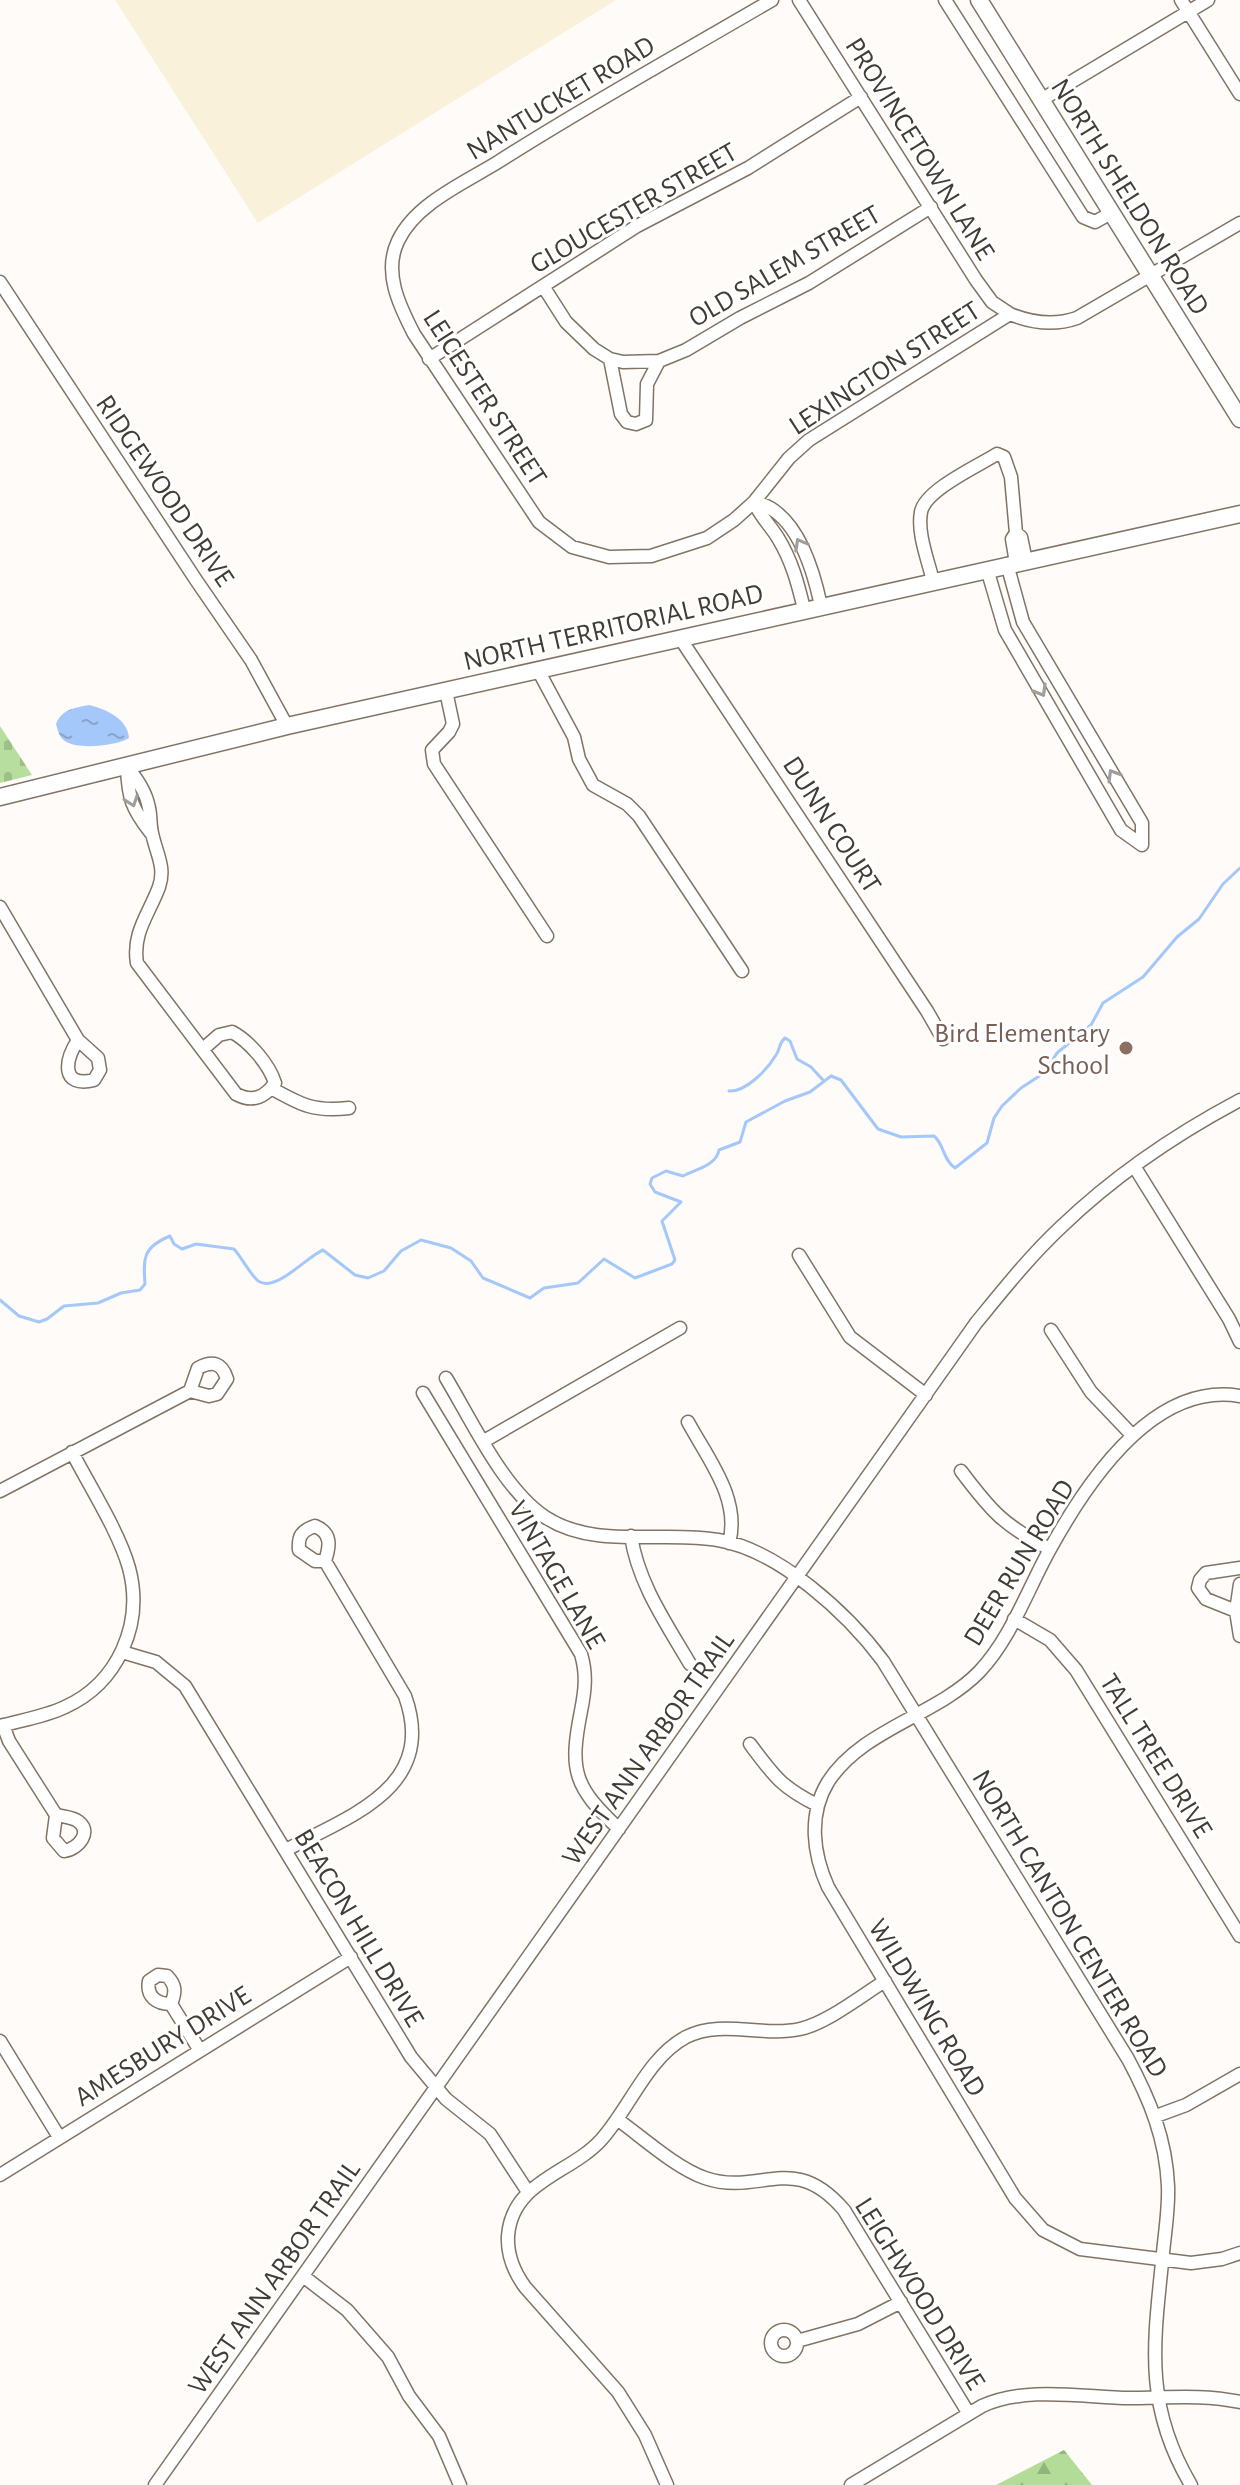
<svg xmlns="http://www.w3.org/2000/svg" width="1240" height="2485" viewBox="0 0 1240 2485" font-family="'Alegreya Sans',sans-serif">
	<defs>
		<pattern id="forest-firs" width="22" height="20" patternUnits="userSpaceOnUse" patternTransform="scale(2)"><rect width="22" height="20" fill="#b3dc98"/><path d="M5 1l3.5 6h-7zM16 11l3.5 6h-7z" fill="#93b47d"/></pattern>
		<pattern id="cemetery-stones" width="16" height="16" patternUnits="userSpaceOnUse" patternTransform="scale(2)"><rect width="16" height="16" fill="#b7de9e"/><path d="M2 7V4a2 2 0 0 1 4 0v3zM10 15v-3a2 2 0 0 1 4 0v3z" fill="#9fbf89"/></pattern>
		<pattern id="water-ripples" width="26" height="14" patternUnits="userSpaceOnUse" patternTransform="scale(2)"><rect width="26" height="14" fill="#a5c8fa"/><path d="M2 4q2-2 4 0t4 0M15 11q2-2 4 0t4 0" fill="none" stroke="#88a4cb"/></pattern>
	</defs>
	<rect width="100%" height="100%" fill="#fefbf8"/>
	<path fill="#faf1db" d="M115 0H616L258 223Z"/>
	<path fill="url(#forest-firs)" d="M1064 2450 1092 2485H996Z"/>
	<path fill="url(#cemetery-stones)" d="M0 726 32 775 0 783Z"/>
	<path fill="url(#water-ripples)" d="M89 705C106 709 128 719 129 738 117 746 77 750 65 741 59 737 58 731 56 724 62 709 74 708 89 705Z"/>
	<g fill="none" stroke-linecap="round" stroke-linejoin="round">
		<path stroke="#a5c8fa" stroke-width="3" d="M729 1091C746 1092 767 1070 776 1055 781 1048 778 1044 785 1038L790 1041 797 1059 811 1067 823 1080
			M0 1300 19 1316 39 1322 47 1319 64 1306 98 1303 121 1293 140 1290 145 1284C143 1258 143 1247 170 1236L174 1244 182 1249 196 1244 234 1249C242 1258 248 1271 257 1280 274 1295 306 1257 323 1250L355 1275 368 1278 384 1271 401 1251 421 1240 451 1248 471 1261 483 1278 530 1298 544 1288 578 1283 604 1259 635 1278 672 1264 675 1260 662 1221 681 1202 655 1192 650 1184 652 1178 666 1171 683 1176C696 1169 716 1166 719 1150L740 1142 746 1122 785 1101 810 1092 831 1076 841 1080 878 1129 901 1137 934 1136C944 1144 943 1160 955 1168L987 1143 994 1118 1002 1106 1021 1088 1044 1073 1057 1053 1091 1025 1103 1003 1143 977 1177 937 1199 919 1223 884 1240 868"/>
		<defs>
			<path id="minor" d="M772 0C680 54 587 105 498 162 464 183 415 204 398 241 383 272 399 305 414 334L539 522 572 547 609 557 651 556 707 538 734 520 754 502 789 458 809 440 1010 314C1032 323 1054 326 1077 318L1240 223
				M799 0 976 280 992 302 1010 314
				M945 0 1083 217 1095 222 1111 213
				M1181 0 1240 94
				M1041 100 1208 0
				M0 282 196 580 251 660 287 726
				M543 286 566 322 594 349 610 359 623 362 659 361 686 350 740 318 809 283 931 207
				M429 359 637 226 748 168 861 97
				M610 359 621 414 627 422 636 424 646 420 647 384 659 361
				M754 502C796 510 813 568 821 606
				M754 502C760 516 770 525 778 538 792 561 798 584 804 609
				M1016 533 1021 537 1026 561
				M1007 564 1023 622 1142 823V845
				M987 569 1005 630 1121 830 1142 845
				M933 581C928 560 917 533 921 512 925 490 978 466 997 454L1004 457 1011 477 1016 533 1012 539 1016 563
				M680 638 927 1011 943 1039
				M538 670 574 737 579 759 593 785 627 804 639 816 742 971
				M446 691 453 724 449 732 432 750 434 764 547 936
				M126 765C136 778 146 791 149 808 151 817 150 825 152 833 156 853 166 867 159 887 149 914 132 933 137 963L236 1094C253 1103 265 1097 275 1083 269 1064 249 1041 232 1032L219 1035 203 1049
				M127 767C128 798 132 809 151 833
				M0 907 78 1040 98 1058 100 1070 94 1080C60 1088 65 1060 78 1040
				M271 1088C301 1105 314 1112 349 1108
				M1134 1166 1229 1319 1240 1342
				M799 1255 850 1337 926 1395
				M1051 1330 1091 1392 1132 1435
				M446 1378C472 1421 503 1489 545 1517 595 1550 663 1530 718 1540 779 1550 848 1614 883 1661L1128 2059C1150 2100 1166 2139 1168 2186 1169 2209 1165 2231 1163 2253 1154 2342 1143 2404 1191 2485
				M423 1393 581 1654C587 1674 585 1691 581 1711 569 1771 574 1787 619 1829
				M1240 1396C1152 1381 1085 1485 1049 1551 1027 1591 1011 1638 979 1672 936 1716 862 1729 828 1782 808 1815 813 1854 828 1887L1015 2198 1043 2230 1080 2249 1191 2263 1222 2259 1240 2253
				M688 1422C708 1459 741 1499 729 1543
				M484 1441 680 1328
				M961 1471C991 1511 1004 1526 1050 1549
				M0 1491 190 1391 209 1396 217 1394 227 1379C222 1363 213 1360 198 1368L190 1391
				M631 1536C638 1583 666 1623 690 1664
				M1240 1584 1236 1611 1240 1636
				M1236 1611 1206 1599 1198 1588 1200 1580 1206 1573 1240 1568
				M1014 1619 1050 1640 1076 1670 1240 1936
				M122 1652 156 1662 185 1686 411 2057 446 2099 490 2134 528 2192
				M3 1725 9 1741 56 1815C62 1816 70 1817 76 1820 94 1830 79 1849 64 1851L53 1838 56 1815
				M0 1726C22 1720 44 1717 65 1707 118 1683 144 1624 129 1568 119 1532 90 1487 72 1452
				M750 1744C774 1776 781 1787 817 1805
				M286 1850C349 1816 438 1788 405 1696L325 1561C330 1546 332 1533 315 1526 301 1531 298 1536 299 1550L315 1561H325
				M158 1975 167 1976C176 1985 176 1992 171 2004 157 2004 146 1997 149 1981Z
				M171 2004 199 2049
				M0 2041 59 2137
				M1156 2116 1186 2105 1240 2074
				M617 2119C642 2137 676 2168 705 2178 760 2197 793 2150 844 2210L969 2414
				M0 2175 351 1957
				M303 2276 347 2310 388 2357 409 2396 439 2436 460 2485
				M771 2343a13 13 0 1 1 26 0a13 13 0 1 1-26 0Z
				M797 2341 858 2324 901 2302
				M155 2485 976 1323C1003 1290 1030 1256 1061 1227 1114 1176 1176 1134 1240 1100
				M667 2485 645 2435 618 2392 525 2287C514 2272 507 2255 508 2236 512 2181 570 2174 601 2140 630 2108 647 2058 686 2037 721 2019 762 2037 800 2029 827 2023 861 1996 885 1981
				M851 2485 982 2406C1026 2386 1082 2397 1129 2398 1166 2398 1203 2394 1240 2402"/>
			<path id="major" d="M979 0 1240 419
				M0 797 287 726 1240 514"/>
		</defs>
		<use href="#minor" stroke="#817465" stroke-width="15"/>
		<use href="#major" stroke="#817465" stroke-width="19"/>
		<use href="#minor" stroke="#fff" stroke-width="12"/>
		<use href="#major" stroke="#fff" stroke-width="16"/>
	</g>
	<defs><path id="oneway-chevron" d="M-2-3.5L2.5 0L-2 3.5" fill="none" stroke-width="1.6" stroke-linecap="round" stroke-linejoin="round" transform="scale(2)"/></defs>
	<g stroke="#a09e9a">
		<use href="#oneway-chevron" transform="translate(800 544) rotate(-119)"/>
		<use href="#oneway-chevron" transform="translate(1041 691) rotate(60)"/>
		<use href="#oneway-chevron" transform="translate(1113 775) rotate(-121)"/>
		<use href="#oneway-chevron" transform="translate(132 801) rotate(71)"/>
	</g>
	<circle fill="#8d6e63" stroke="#fff" stroke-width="3" cx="1126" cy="1048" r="8"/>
	<g text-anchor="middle" stroke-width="6" stroke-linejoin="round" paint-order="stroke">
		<g font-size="28" fill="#423c35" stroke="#fff">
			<text transform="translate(560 97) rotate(-31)" y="10">NANTUCKET ROAD</text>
			<text transform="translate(921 148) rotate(58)" y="10">PROVINCETOWN LANE</text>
			<text transform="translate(1131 196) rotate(58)" y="10">NORTH SHELDON ROAD</text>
			<text transform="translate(633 207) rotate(-30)" y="10">GLOUCESTER STREET</text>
			<text transform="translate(784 265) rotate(-30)" y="10">OLD SALEM STREET</text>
			<text transform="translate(884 367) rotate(-33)" y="10">LEXINGTON STREET</text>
			<text transform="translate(486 397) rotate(57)" y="10">LEICESTER STREET</text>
			<text transform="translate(166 490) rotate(56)" y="10">RIDGEWOOD DRIVE</text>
			<text transform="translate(613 626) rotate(-13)" y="10">NORTH TERRITORIAL ROAD</text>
			<text transform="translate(833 824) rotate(57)" y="10">DUNN COURT</text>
			<text transform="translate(1018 1562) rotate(-59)" y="10">DEER RUN ROAD</text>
			<text transform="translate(558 1574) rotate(60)" y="10">VINTAGE LANE</text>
			<text transform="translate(647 1748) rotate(-55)" y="10">WEST ANN ARBOR TRAIL</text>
			<text transform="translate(1157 1755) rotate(58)" y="10">TALL TREE DRIVE</text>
			<text transform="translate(1071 1923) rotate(59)" y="10">NORTH CANTON CENTER ROAD</text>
			<text transform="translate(360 1927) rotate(59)" y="10">BEACON HILL DRIVE</text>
			<text transform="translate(928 2007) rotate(59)" y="10">WILDWING ROAD</text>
			<text transform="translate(162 2045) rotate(-32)" y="10">AMESBURY DRIVE</text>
			<text transform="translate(273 2277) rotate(-55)" y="10">WEST ANN ARBOR TRAIL</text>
			<text transform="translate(921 2293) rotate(58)" y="10">LEIGHWOOD DRIVE</text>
		</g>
		<g font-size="28" fill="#785e54" stroke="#fff" text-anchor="end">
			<text x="1110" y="1042">Bird Elementary<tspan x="1110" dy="32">School</tspan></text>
		</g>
	</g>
</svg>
